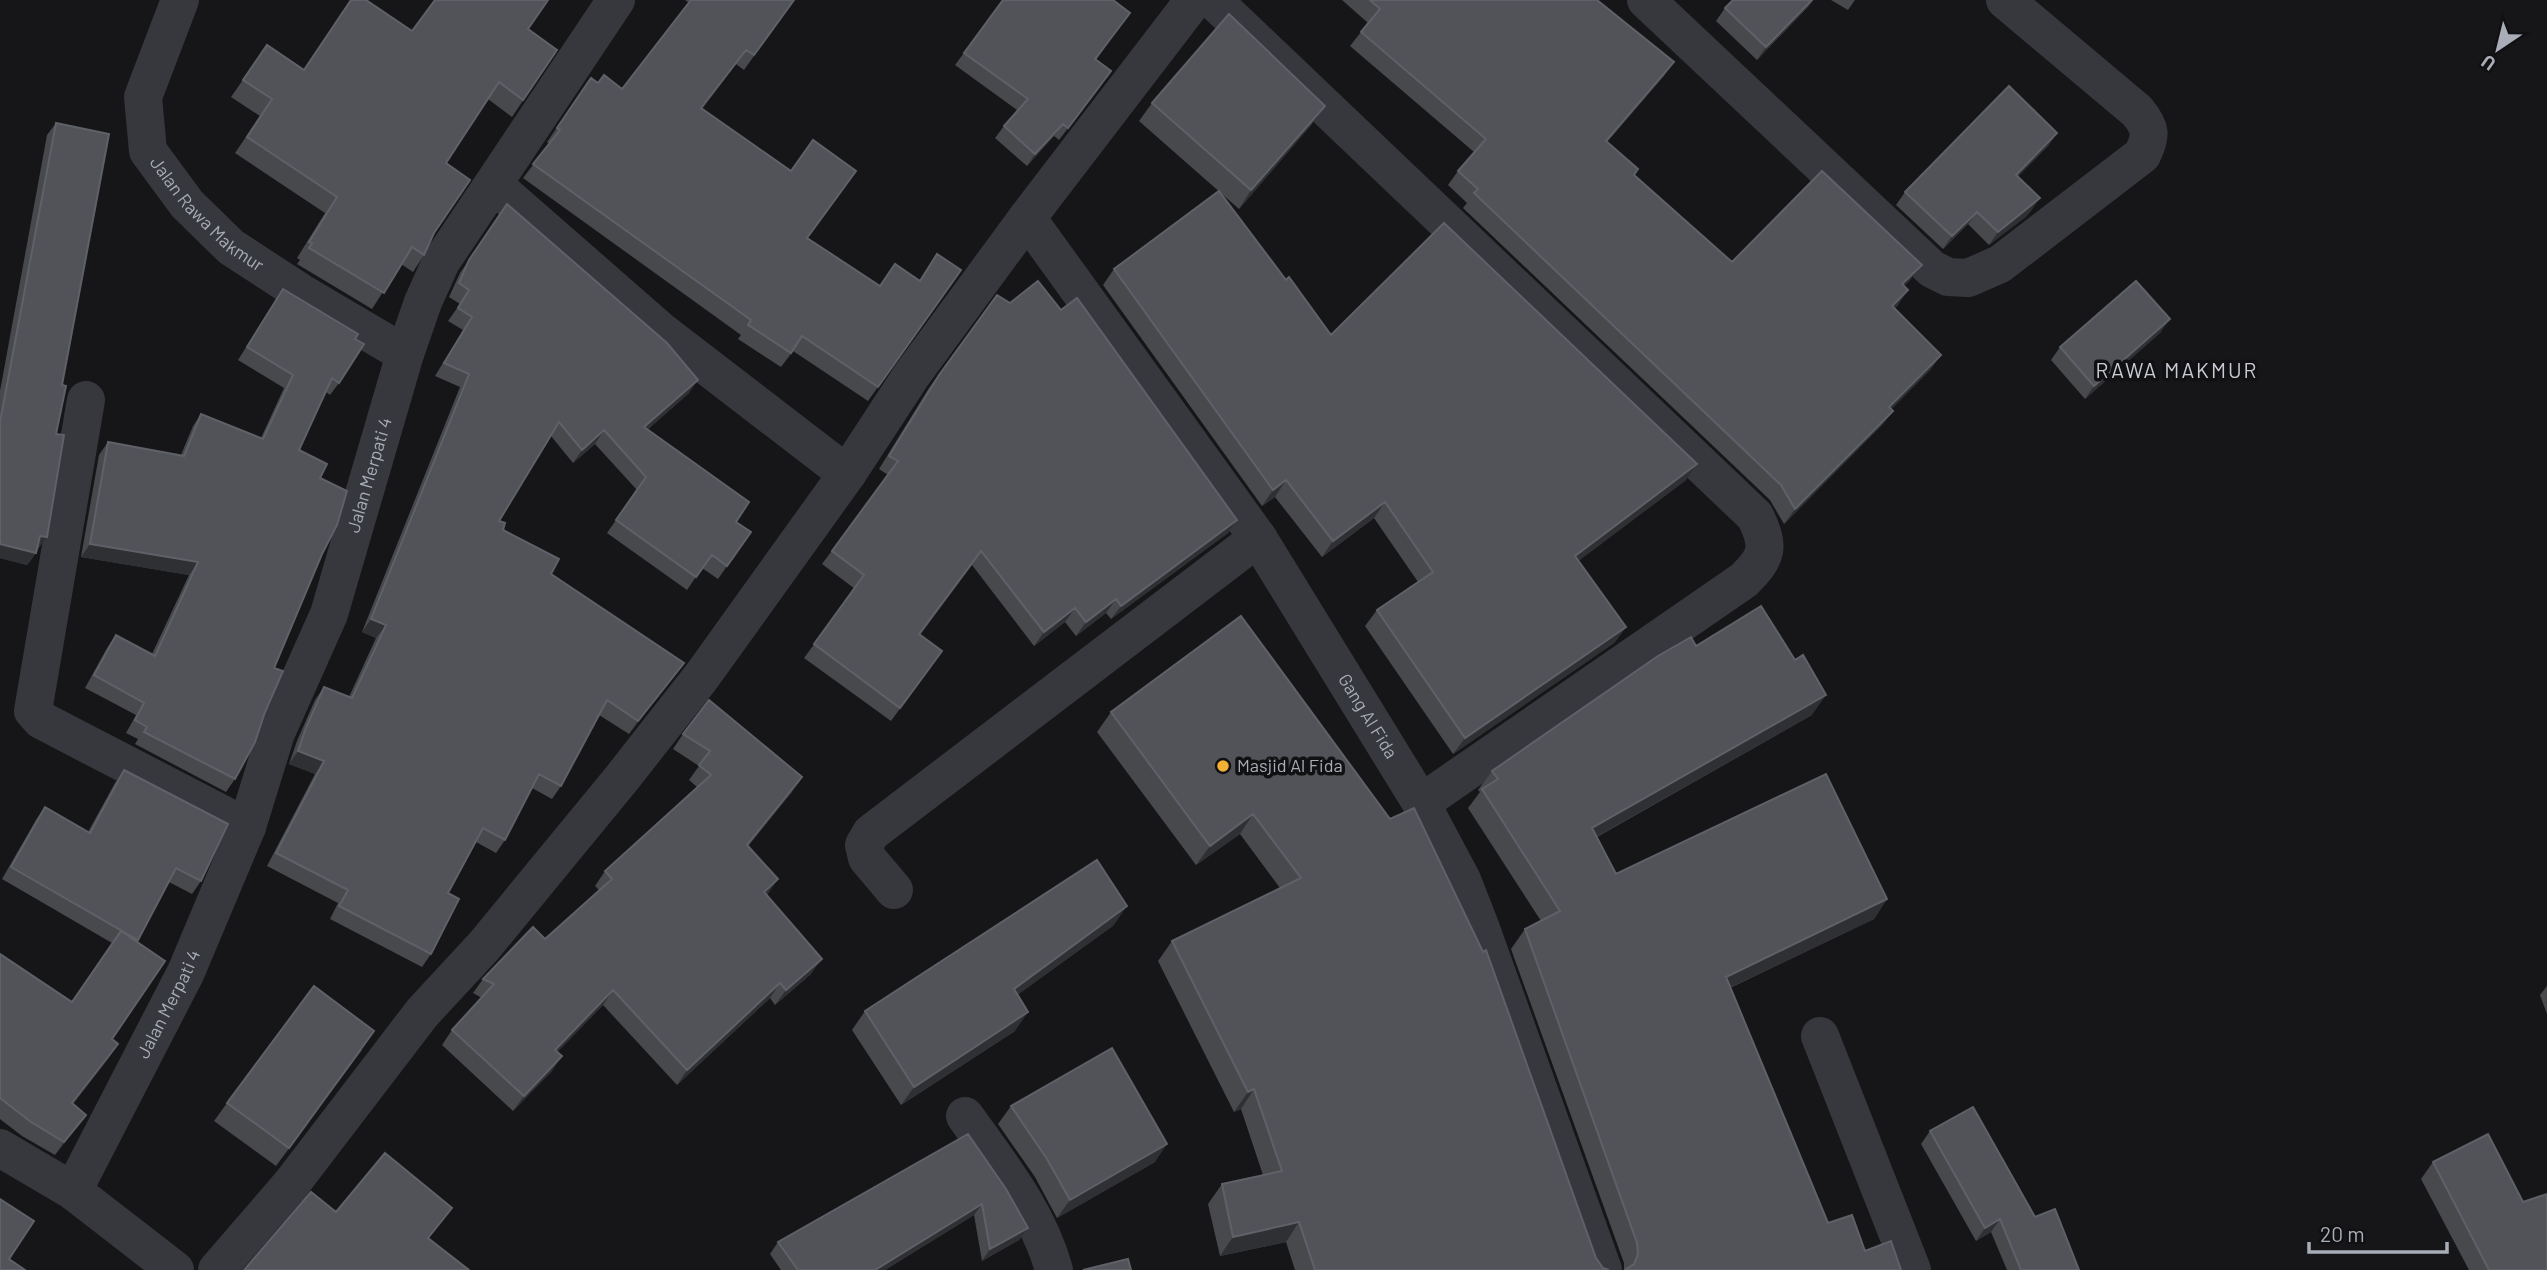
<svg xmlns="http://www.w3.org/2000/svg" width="2547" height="1270" viewBox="0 0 2547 1270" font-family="Barlow,sans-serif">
	<rect width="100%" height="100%" fill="#161618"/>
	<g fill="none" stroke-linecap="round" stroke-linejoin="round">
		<g stroke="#37383d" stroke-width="38">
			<path id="s1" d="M180 0 143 97 148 151 187 204 231 247 300 292 405 354"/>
			<path d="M1213 0 1755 516C1770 547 1768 556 1744 580L1421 803"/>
			<path d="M1646 0 1932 269 1948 277 1968 278 2000 264 2142 155C2152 135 2151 128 2137 111L2005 0"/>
			<path d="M494 185 661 331 847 474"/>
			<path id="s2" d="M1027 218 1258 538 1421 803 1462 880 1480 926 1603 1270"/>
			<path d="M86 400 33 711 41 720 247 827"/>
			<path d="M894 890 867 858 864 845 871 833 1258 538"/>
			<path d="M1820 1036 1912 1270"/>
			<path d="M965 1116C999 1164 1038 1212 1054 1270"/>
			<path d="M0 1148 73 1191 175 1270"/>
			<path id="s3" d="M73 1191 186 972 247 827 276 733 329 614 405 354 423 302 441 262 616 0"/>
			<path d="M217 1270 292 1183 422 1013 484 946 622 778 702 676 847 474 911 376 1027 218 1194 0"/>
		</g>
	</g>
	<path fill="#47494d" d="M685 0H794L744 70 736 64 702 109 807 239 879 286 919 280 961 270 868 401 793 351 781 367 738 339 741 335 523 178 549 144 547 142 591 78 598 83 622 89 689 3Z
		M1003 0 1130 13 1096 60 1102 84 1059 140 1054 136 1027 166 995 138 1004 126 1017 110 955 65Z
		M1342 0H1597L1674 62 1663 77 1607 142 1635 175 1732 262 1911 279 1904 286 1898 305 1895 308 1941 355 1930 370 1891 409 1893 411 1882 425 1784 524 1770 500 1463 208 1467 203 1448 185 1458 171 1474 152 1350 46 1368 23Z
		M1733 0H1813L1808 7 1757 60 1716 21 1725 8Z
		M1831 0H1855L1848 10Z
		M528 29 557 50 512 117 488 99 446 163 434 233 424 255 413 272 401 264 372 309 297 264 300 260 297 258 325 213 235 153 260 116 231 97 267 45 304 69 412 31Z
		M1152 103 1312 124 1239 209 1139 121Z
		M56 123 62 385 56 434 38 549H37L36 553 27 565 0 558V391L47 135Z
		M2057 133 2048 146 2017 177 2031 211 1989 245 1968 224 1943 249 1896 205 1905 192Z
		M507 204 689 393 647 430 736 522 751 532 718 579 702 568 687 590 607 533 637 490 595 444 573 463 551 436 499 521 503 530 551 574 684 663 629 734 599 715 561 786 552 799 532 788 505 840 496 853 476 842 448 893 431 954 422 967 330 919 338 903 267 866 315 774 289 764 297 741 315 700 324 687 349 697 376 638 362 632 460 387 435 376 463 330 448 321 460 304 449 297 460 273Z
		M1114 269 1286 280 1331 335 1686 480 1578 561 1626 627 1614 643 1453 754 1365 626 1377 610 1418 582 1374 518 1322 557 1275 497 1262 506 1103 285Z
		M283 289 355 339 339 383 330 395 326 392 299 450 320 478 322 554 274 668 235 779 226 792 135 744 138 739 126 733 136 715 85 688 107 648 116 635 152 654 189 575 81 557 99 455 108 442 181 455 193 426 201 414 261 438 284 388 238 360Z
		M997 295 1010 303 1061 310 1237 520 1228 533 1111 619 1106 613 1076 636 1065 622 1034 646 972 565 920 635 942 651 891 721 804 658 855 589 822 564 888 475 879 469 929 388Z
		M2161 332 2085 399 2051 360 2060 347Z
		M1241 616 1596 1258 1603 1268 1609 1270H1295L1286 1242 1220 1256 1208 1204 1222 1184 1263 1175 1241 1109 1234 1112 1158 961 1172 941 1280 888 1240 834 1196 865 1097 732 1111 712Z
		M1696 646 1812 715 1597 837 1616 874 1887 899 1874 919 1730 988 1828 1223 1865 1251 1901 1270H1624V1263L1511 949 1525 929 1541 921 1468 808 1480 792 1478 790 1492 771Z
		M683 734 792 792 748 846 768 894 767 895 811 974 775 1005 770 998 677 1085 603 1005 557 1052 552 1071 513 1111 442 1045 452 1030 482 998 473 993 483 979 545 939 599 890 595 886 605 871 697 787 689 780 699 766 673 749Z
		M124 770 201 881 192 894 169 882 137 942 112 1039 118 1044 73 1104 86 1115 55 1155 22 1136 0 1119V954L72 1002 112 943 2 879 36 820 45 807 88 832 115 783Z
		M1114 925 1017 995 1015 1031 901 1105 852 1030 865 1011Z
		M2547 986V1014L2540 995Z
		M362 1050 276 1166 214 1121 227 1103Z
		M1011 1106 1155 1162 1057 1218 1035 1177 998 1124Z
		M1930 1131 2035 1217 2079 1270H2007L1991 1232 1976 1241 1921 1144Z
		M968 1134 1028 1228 1019 1240 982 1261 974 1215 885 1270H781L770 1254 778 1242Z
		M2433 1162 2547 1270H2469L2421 1179Z"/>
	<path fill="#2f3033" d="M1812 0H1813L1808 7 1757 60 1766 47Z
		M746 50 736 64 691 123 701 108Z
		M1674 62 1663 77 1595 156 1606 141Z
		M1325 106 1312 124 1239 209 1251 190Z
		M1063 124 1054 136 1027 166 1035 154Z
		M2057 133 2048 146 2007 188 2016 175Z
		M2040 198 2031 211 2026 217 1989 245 1998 232Z
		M1977 212 1968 224 1943 249 1952 236Z
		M1922 265 1911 279 1891 299 1902 284Z
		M1908 290 1898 305 1882 321 1892 306Z
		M2170 319 2161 332 2085 399 2094 386Z
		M1941 355 1930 370 1879 422 1889 407Z
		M698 380 689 393 635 440 644 427Z
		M1893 411 1882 425 1784 524 1795 509Z
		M604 430 595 444 573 463 582 450Z
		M1697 464 1686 480 1564 572 1575 556Z
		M1286 480 1275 497 1262 506 1273 490Z
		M1385 502 1374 518 1322 557 1333 541Z
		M1237 520 1228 533 1111 619 1121 606Z
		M40 536 47 537 38 549 31 548Z
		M0 544 36 553 27 565 0 558Z
		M90 544 198 562 189 575 81 557Z
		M1116 599 1106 613 1076 636 1086 622Z
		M1075 608 1065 622 1034 646 1044 632Z
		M371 619 386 625 376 638 362 632Z
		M1626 627 1614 643 1453 754 1465 738Z
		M684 663 674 676 629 734 638 721Z
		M1826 695 1812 715 1578 847 1592 828Z
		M298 751 324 761 315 774 289 764Z
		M802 777 792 792 737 860 747 845Z
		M1253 814 1240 834 1196 865 1210 846Z
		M778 879 768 894 753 907 764 892Z
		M1887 899 1874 919 1712 996 1726 977Z
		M1127 906 1114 925 1001 1007 1014 989Z
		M822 959 811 974 775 1005 786 990Z
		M780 983 770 998 677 1085 687 1070Z
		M613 990 603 1005 545 1065 555 1050Z
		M1028 1012 1015 1031 901 1105 914 1087Z
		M118 1044 109 1058 63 1117 72 1103Z
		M562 1056 552 1071 513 1111 524 1096Z
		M1254 1089 1241 1109 1234 1112 1248 1092Z
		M86 1115 76 1128 55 1155 64 1142Z
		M1167 1144 1155 1162 1057 1218 1070 1200Z
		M982 1204 974 1215 885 1270H875Z
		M452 1208 442 1222 418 1251 428 1238Z
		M2000 1219 1991 1232 1976 1241 1985 1228Z
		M1299 1222 1286 1242 1220 1256 1233 1237Z
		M1028 1228 1019 1240 982 1261 990 1249Z"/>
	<path fill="#525359" stroke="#5f6168" stroke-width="2" d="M351 0H366L412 31 435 0H548L528 29 557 50 523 100 499 82 446 163 470 180 434 233 424 255 412 247 384 293 309 248 312 243 309 242 337 197 247 137 272 99 243 80 267 45 304 70Z
		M691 0H794L754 55 746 50 701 108 791 171 813 140 856 171 807 238 880 286 895 264 920 281 937 254 961 270 878 387 802 336 791 353 748 325 751 320 533 164 560 130 557 128 591 78 598 83 604 75 622 89Z
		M1003 0H1113L1130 13 1095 59 1111 71 1068 128 1063 124 1035 154 1004 126 1028 99 964 53Z
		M1370 0H1597L1674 62 1606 141 1638 169 1634 175 1732 262 1822 171 1922 265 1902 284 1908 290 1892 306 1941 355 1889 407 1893 411 1795 509 1781 485 1474 193 1478 189 1458 171 1486 139 1361 32 1380 9Z
		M1733 0H1812L1766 47 1725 8Z
		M1229 14 1325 106 1251 190 1152 103Z
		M2009 86 2057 133 2016 175 2040 198 1998 232 1977 212 1952 236 1905 192Z
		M56 123 109 134 62 385 66 386 56 434 64 435 47 537 40 536 36 553 0 544V422Z
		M1219 191 1286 280 1289 277 1331 335 1444 223 1697 464 1575 556 1626 627 1465 738 1377 610 1433 572 1385 502 1333 541 1286 480 1273 490 1114 269Z
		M507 204 667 343 698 380 644 427 749 502 736 522 751 532 727 566 712 555 696 577 616 520 646 477 604 430 582 450 559 422 499 521 505 523 503 530 559 559 551 574 684 663 638 721 607 700 561 786 539 774 505 840 483 828 448 893 459 899 431 954 339 906 348 890 276 853 324 761 298 751 306 728 324 687 352 698 386 625 371 619 469 374 444 363 472 317 458 308 469 290 459 283 469 260Z
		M1038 281 1061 310 1077 298 1237 520 1121 606 1116 599 1086 622 1075 608 1044 632 981 551 919 634 942 651 900 708 814 644 864 575 832 551 898 461 889 456 939 375 997 295 1010 303Z
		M2136 281 2170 319 2094 386 2060 347Z
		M283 289 358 334 355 339 364 344 339 383 332 378 299 450 327 464 320 478 347 491 337 525 322 554 274 668 283 671 265 712 255 742 235 779 144 732 147 727 135 720 144 703 94 675 116 635 155 656 198 562 90 544 108 442 184 456 201 414 263 439 293 375 247 347Z
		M1761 606 1795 660 1803 655 1826 695 1592 828 1616 874 1826 774 1887 899 1726 977 1828 1223 1852 1215 1865 1251 1891 1241 1901 1270H1625L1634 1264 1638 1254 1637 1243 1525 929 1560 911 1482 789 1498 779 1492 771 1658 656 1691 637 1696 646Z
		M1241 616 1390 819 1414 808 1483 952 1486 950 1596 1258 1603 1268 1609 1270H1315L1299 1222 1233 1237 1222 1184 1282 1171 1254 1089 1248 1092 1172 941 1301 878 1253 814 1210 846 1111 712Z
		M709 700 802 777 747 845 778 879 764 892 822 959 786 990 780 983 687 1070 613 990 555 1050 562 1056 524 1096 452 1030 494 984 483 979 533 927 545 939 612 879 605 871 711 775 699 765 710 751 683 734Z
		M124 770 228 824 201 881 176 868 138 940 11 867 45 807 90 833Z
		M1097 860 1127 906 1014 989 1028 1012 914 1087 865 1011Z
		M121 931 165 961 112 1039 118 1044 72 1103 86 1115 64 1142 31 1122 0 1098V954L72 1002Z
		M314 986 374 1031 289 1148 227 1103Z
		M1112 1048 1167 1144 1070 1200 1047 1159 1011 1106Z
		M1973 1107 2035 1217 2055 1209 2079 1270H2021L2000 1219 1985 1228 1930 1131Z
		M968 1134 1006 1189 1028 1228 990 1249 982 1204 875 1270H798L778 1242Z
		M2488 1134 2523 1202 2547 1194V1270H2489L2433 1162Z
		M385 1153 452 1208 428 1238 469 1270H244L311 1192 336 1212Z
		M0 1199 34 1221 9 1259 25 1270H0Z
		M1128 1259 1131 1270H1083Z"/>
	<circle fill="#f2b134" stroke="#111113" stroke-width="2.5" cx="1223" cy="766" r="7"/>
	<g text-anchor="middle" stroke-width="7" stroke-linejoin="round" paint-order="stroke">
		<g font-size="18" fill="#a8adb8" stroke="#111113">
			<text dy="6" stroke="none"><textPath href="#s1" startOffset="245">Jalan Rawa Makmur</textPath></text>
			<text dy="6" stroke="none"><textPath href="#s3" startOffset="777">Jalan Merpati 4</textPath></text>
			<text dy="6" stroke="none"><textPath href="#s2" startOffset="604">Gang Al Fida</textPath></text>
			<text dy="6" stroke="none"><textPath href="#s3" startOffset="210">Jalan Merpati 4</textPath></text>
		</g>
		<g font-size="18" fill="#a8adb8" stroke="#111113" text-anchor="start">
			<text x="1237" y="772">Masjid Al Fida</text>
		</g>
		<g font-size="21" letter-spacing="2" fill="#c9ccd4" stroke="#111113">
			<text x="2177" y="378">RAWA MAKMUR</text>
		</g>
	</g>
	<g transform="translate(2498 49) rotate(215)" stroke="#111113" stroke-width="5" paint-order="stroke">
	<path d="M0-5L12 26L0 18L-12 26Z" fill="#a8adb8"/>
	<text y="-10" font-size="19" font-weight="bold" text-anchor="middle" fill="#a8adb8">U</text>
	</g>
	<path d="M2309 1242v10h138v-10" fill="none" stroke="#a8adb8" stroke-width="3.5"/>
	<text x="2320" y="1242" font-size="21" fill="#a8adb8" stroke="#111113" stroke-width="5" paint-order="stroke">20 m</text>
</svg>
